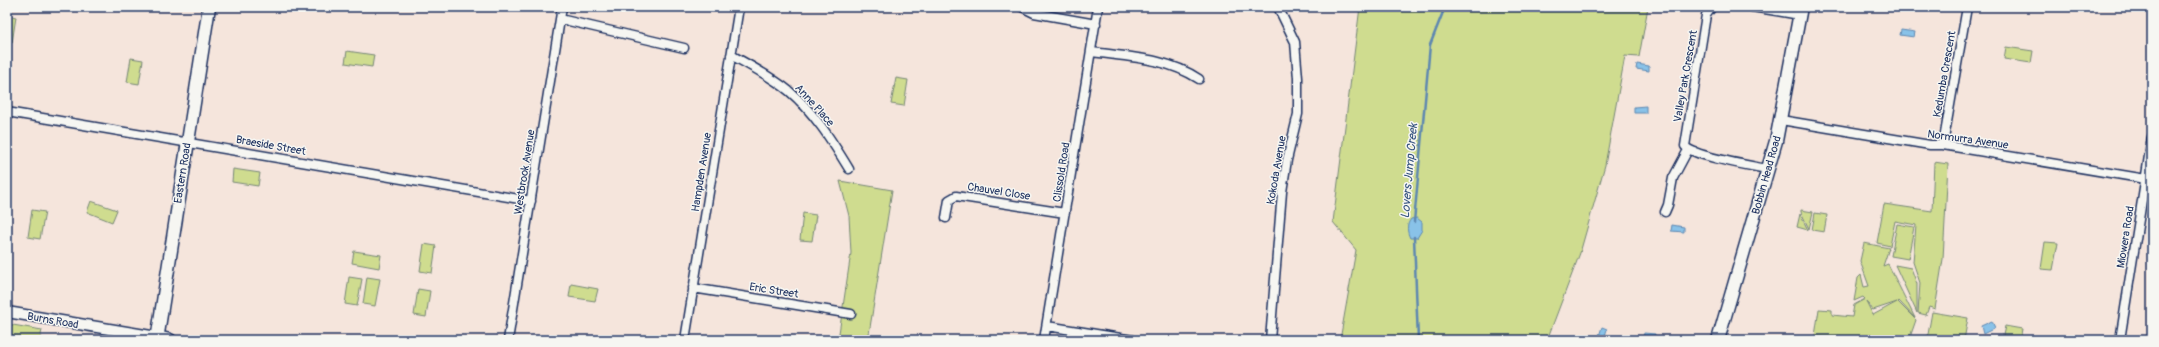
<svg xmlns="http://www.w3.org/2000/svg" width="2159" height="347" viewBox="0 0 2159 347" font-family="Pangolin,sans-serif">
	<rect width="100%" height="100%" fill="#f5e5dc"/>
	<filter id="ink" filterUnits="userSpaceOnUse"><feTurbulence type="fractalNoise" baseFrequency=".025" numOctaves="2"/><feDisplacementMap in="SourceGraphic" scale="8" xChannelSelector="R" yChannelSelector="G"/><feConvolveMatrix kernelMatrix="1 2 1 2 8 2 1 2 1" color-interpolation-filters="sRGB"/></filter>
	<g filter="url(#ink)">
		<path fill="#cfdc8f" stroke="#758676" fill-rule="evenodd" d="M1360 7H1648L1639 57 1625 56 1605 165 1580 253 1547 340H1340L1356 250 1333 222Z
			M7 15 16 17 12 43H7Z
			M2006 47 2033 51 2031 63 2004 59Z
			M347 51 374 55 372 67 345 63Z
			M131 58 143 60 139 84 127 82Z
			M896 78 908 80 904 106 891 104Z
			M1934 162 1948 164 1943 259 1935 309 1929 307 1926 315 1918 313 1920 283 1913 262 1916 225 1895 221 1890 246 1877 243 1884 204 1932 211Z
			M233 169 260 173 258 186 232 182Z
			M840 181 892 190 868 340H838L851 253 849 216Z
			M91 201 117 210 112 222 87 212Z
			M32 210 45 212 40 239 28 237Z
			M1801 210 1813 212 1809 229 1801 212Z
			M803 213 816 215 812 241 800 240Z
			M1815 213 1827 215 1824 232 1812 230Z
			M1800 214 1808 230 1797 227Z
			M1897 224 1914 227 1908 259 1891 256Z
			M2045 242 2058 243 2053 270 2041 269Z
			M1864 243 1889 248 1883 266 1888 264 1915 318 1899 301 1898 302 1916 320 1909 340H1839L1815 336 1819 309 1832 310V315L1852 317 1854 305 1865 299 1863 297 1854 301 1858 278 1861 275 1864 287 1869 286 1860 261ZM1866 301 1873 310 1897 302 1873 315Z
			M424 244 436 246 432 273 420 271Z
			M354 251 381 255 379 268 352 263Z
			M1895 265 1911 268 1917 284V313Z
			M349 277 362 279 357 306 345 304Z
			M367 277 380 279 375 306 363 304Z
			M571 284 598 289 595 301 569 297Z
			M418 289 430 291 426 317 414 315Z
			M1932 312 1968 318 1964 340H1927Z
			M7 324 42 330 40 340H7Z
			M2005 326 2022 329 2020 340H2002Z"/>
		<path fill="#89c2e8" stroke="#5d87b1" d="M1901 30 1915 32 1914 37 1900 35Z
			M1637 64 1649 66V71L1636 69Z
			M1646 106V113H1634V107Z
			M1417 218 1422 222V230L1417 238H1410C1407 232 1406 225 1411 219Z
			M1672 225 1684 227V232L1671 231Z
			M1992 321 1995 328 1983 334 1981 326Z
			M1602 327 1607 329 1604 340 1598 339Z
			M1644 333 1655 334 1654 340 1643 339Z"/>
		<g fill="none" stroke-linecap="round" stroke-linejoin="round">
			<path stroke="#5d87b1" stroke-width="2.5" d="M1414 222 1430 45 1445 7
				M1414 237 1418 340"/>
			<defs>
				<path id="minor" d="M1022 7 1034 13 1096 24
					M1712 7 1706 15 1685 146C1692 156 1752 166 1767 169
					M1752 7 1800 15
					M560 19 684 48
					M1092 52C1129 57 1167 58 1199 79
					M731 55C751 66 772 77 789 91 814 112 832 141 849 169
					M7 112 531 201
					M1781 120 1930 145H1943L2152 180
					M1943 145 1967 7
					M1665 212 1668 205 1673 178 1688 150
					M946 218 949 200 956 196 1065 213
					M693 288 851 314
					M1047 326 1133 340
					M508 340 562 7
					M685 340 739 7
					M1044 340 1098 7
					M1270 340 1282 192 1287 160 1298 114V78L1295 42 1278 7
					M2120 340 2152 137"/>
				<path id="tertiary" d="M7 312 157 337"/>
				<path id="secondary" d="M157 337 170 340
					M157 340 209 7
					M1718 340 1776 141 1801 7"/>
			</defs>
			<use href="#minor" stroke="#1b2f5e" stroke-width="11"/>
			<use href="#tertiary" stroke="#1b2f5e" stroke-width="13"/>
			<use href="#secondary" stroke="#1b2f5e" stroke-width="15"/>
			<use href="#minor" stroke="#f6f6f2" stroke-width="8"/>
			<use href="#tertiary" stroke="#f6f6f2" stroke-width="10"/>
			<use href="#secondary" stroke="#f6f6f2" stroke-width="12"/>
		</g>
	</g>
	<g text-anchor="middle" stroke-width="3" stroke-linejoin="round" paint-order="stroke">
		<g font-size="11" fill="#1b2f5e" stroke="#f6f6f2">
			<text transform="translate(1944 74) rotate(-80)" y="4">Kedumba Crescent</text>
			<text transform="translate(1685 76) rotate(-80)" y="4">Valley Park Crescent</text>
			<text transform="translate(815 105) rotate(48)" y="4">Anne Place</text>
			<text transform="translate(1968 139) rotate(8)" y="4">Normurra Avenue</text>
			<text transform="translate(271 145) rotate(10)" y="4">Braeside Street</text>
			<text transform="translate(1276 170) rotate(-80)" y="4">Kokoda Avenue</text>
			<text transform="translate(524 172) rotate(-81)" y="4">Westbrook Avenue</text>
			<text transform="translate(701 172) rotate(-81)" y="4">Hampden Avenue</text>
			<text transform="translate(1061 172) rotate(-81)" y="4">Clissold Road</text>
			<text transform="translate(182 173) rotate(-81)" y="4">Eastern Road</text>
			<text transform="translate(1766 175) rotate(-74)" y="4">Bobbin Head Road</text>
			<text transform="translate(999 191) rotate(9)" y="4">Chauvel Close</text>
			<text transform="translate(2125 237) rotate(-81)" y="4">Miowera Road</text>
			<text transform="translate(774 290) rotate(9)" y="4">Eric Street</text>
			<text transform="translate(53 320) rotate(10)" y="4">Burns Road</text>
		</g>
		<g font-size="12" font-style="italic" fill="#365480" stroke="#f6f6f2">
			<text transform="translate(1409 171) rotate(-85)" y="4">Lovers Jump Creek</text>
		</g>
	</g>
	<rect width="2159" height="347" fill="none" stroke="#f6f6f2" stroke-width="24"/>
	<rect x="12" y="12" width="2135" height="323" fill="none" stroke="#1b2f5e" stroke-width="1.5" filter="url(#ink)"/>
</svg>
